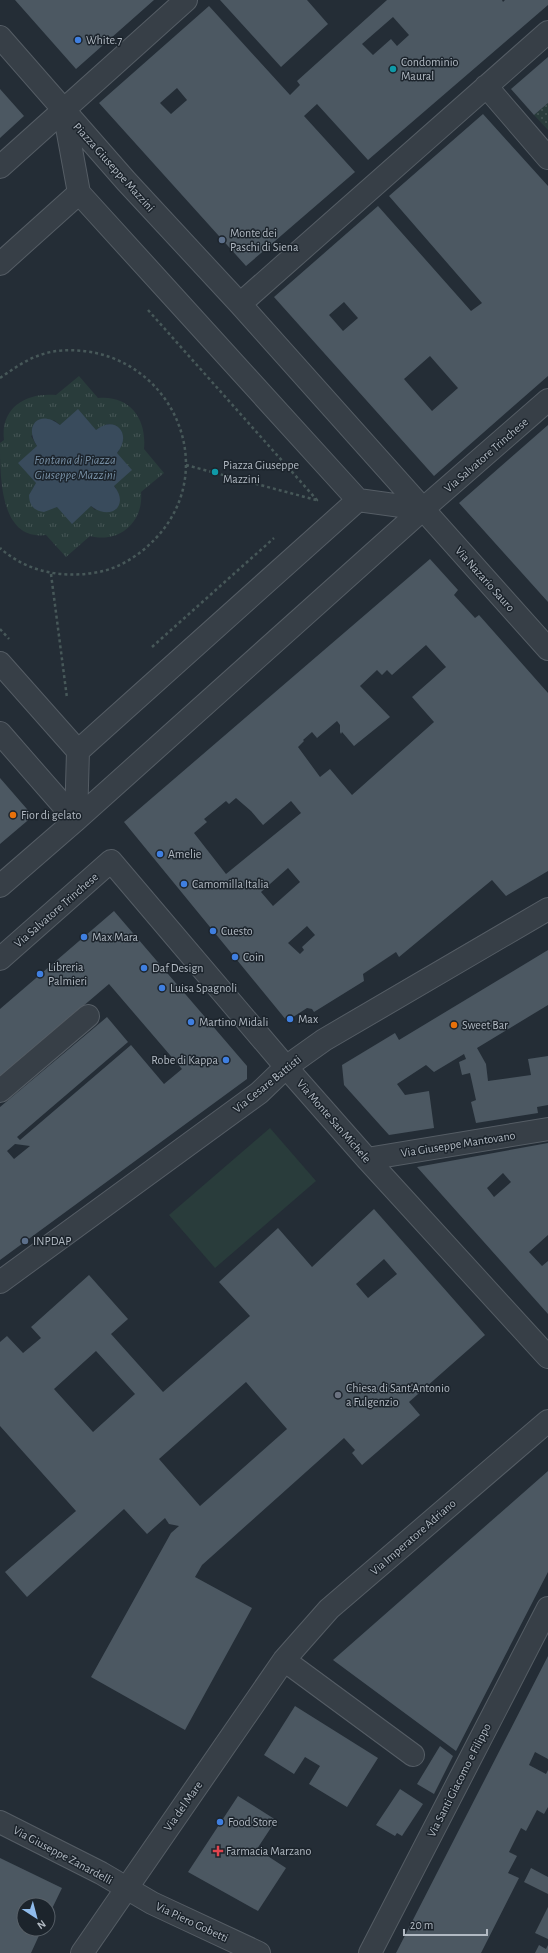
<svg xmlns="http://www.w3.org/2000/svg" width="548" height="1953" viewBox="0 0 548 1953" font-family="'Alegreya Sans',sans-serif">
	<defs>
		<pattern id="grass-tufts" width="24" height="20" patternUnits="userSpaceOnUse"><rect width="24" height="20" fill="#293c3b"/><path d="M3 7l-1-3M5 7V3M7 7l1-3M15 17l-1-3M17 17v-4M19 17l1-3" fill="none" stroke="#465656"/></pattern>
		<pattern id="garden-dots" width="8" height="8" patternUnits="userSpaceOnUse"><rect width="8" height="8" fill="#293c3b"/><path d="M2 2h.1M6 6h.1" fill="none" stroke="#465656" stroke-width="1.8" stroke-linecap="round"/></pattern>
	</defs>
	<rect width="100%" height="100%" fill="#242d36"/>
	<path fill="url(#grass-tufts)" fill-rule="evenodd" d="M79 376 98 398C130 395 147 419 144 449L164 473 141 492C144 521 120 544 90 536L66 557 46 535C0 541 0 478 0 443L4 440C0 407 27 392 56 395ZM54 420 60 425 96 430 108 424 117 426 119 451 117 453 114 486 116 488 95 510 91 506H57L36 484 37 446 31 436Z"/>
	<path fill="url(#garden-dots)" d="M548 103V130L534 115Z"/>
	<path fill="#293c3b" d="M270 1128 316 1181 215 1268 169 1215Z"/>
	<path fill="#394b5c" d="M78 409 96 430C115 414 133 434 117 453L132 470 114 486C130 505 111 522 91 506L72 524 57 507 44 512C34 511 29 505 29 495L36 483 18 463 37 446C23 425 40 409 60 425Z"/>
	<path fill="#4c5862" fill-rule="evenodd" d="M15 0H154L76 69Z
		M220 0H307L328 24 281 67Z
		M387 0H502L503 2 505 0H548V5L368 160 317 104 304 116 355 172 246 266 99 103 209 6 290 95 300 85 297 81ZM393 17 409 35 397 46 391 39 373 55 362 44ZM177 88 187 100 171 114 160 103Z
		M548 57V103L534 115 511 89Z
		M0 89 24 116 0 138Z
		M483 114 548 186V376L434 476 274 297 378 206 471 311 482 303 389 196ZM344 302 358 318 343 331 329 315ZM430 356 458 388 432 411 404 379Z
		M548 425V602L459 503Z
		M430 559 458 590 454 595 475 618 479 615 548 693V871L506 896 492 880 399 957 396 952 363 974 364 981 314 1012 312 1009 307 1008 287 1021 124 822ZM426 645 446 667 412 697 434 722 352 795 330 769 320 777 298 747 304 741 303 740 312 732 317 738 337 721 340 725V732L341 734 342 732 354 746 390 717 360 686 377 670 382 675 387 670 392 675ZM236 798 251 811 263 825 291 801 301 813 226 874 194 833 207 822 204 819 226 801 229 804ZM288 868 300 882 273 906 261 892ZM307 926 315 935 302 947 304 950 300 954 288 943Z
		M0 778 33 816 0 844Z
		M114 911 247 1066V1079L0 1260V1107L107 1017 128 1042 17 1137 20 1140 131 1045 164 1084 182 1069 109 984 0 1077V1009ZM15 1144 30 1146 14 1159 7 1151Z
		M548 950V1005L477 1048 486 1064 488 1081 531 1075 528 1059 548 1056V1105L537 1107 538 1113 476 1123 471 1102 476 1100 470 1073 462 1075 459 1062 466 1059 464 1054 434 1072 426 1065 397 1084 405 1095 429 1091 434 1128 389 1135 344 1085 342 1065 395 1033 399 1040Z
		M548 1143V1235L529 1252 542 1266 548 1261V1314L417 1167ZM503 1173 511 1182 494 1197 487 1188Z
		M374 1209 485 1335 409 1402 420 1415 362 1465 352 1453 355 1450 344 1438 202 1565 195 1577 252 1608 185 1730 91 1677 171 1533 179 1526 169 1524 165 1518 147 1534 124 1509 27 1597 5 1572 76 1511 0 1426V1342L7 1336 23 1353 41 1338 31 1327 89 1275 128 1319 111 1334 163 1392 250 1316 219 1282 278 1228 312 1267ZM384 1259 397 1274 368 1298 356 1284ZM96 1351 135 1394 93 1432 54 1389ZM246 1382 287 1429 200 1506 159 1459Z
		M548 1471V1572L456 1751 333 1660Z
		M548 1656V1759L535 1752 529 1765 546 1774 548 1770V1807L544 1814 537 1810 526 1831 521 1828 509 1852 517 1856 508 1873 519 1878 481 1953H396Z
		M295 1706 378 1758 347 1807 309 1784 320 1766 305 1757 294 1774 264 1755Z
		M440 1746 453 1756 434 1794 417 1784Z
		M400 1789 423 1804 402 1836 397 1833 395 1836 376 1825Z
		M238 1796 276 1820 257 1849 286 1868 258 1911 188 1872Z
		M0 1858 62 1888 48 1917V1905H24V1929H42L31 1953H0Z
		M531 1868 548 1877V1894L524 1882Z
		M548 1907V1939L535 1933Z
		M539 1945 546 1949 548 1945V1953H535Z"/>
	<g fill="none" stroke-linecap="round" stroke-linejoin="round">
		<defs>
			<path id="minor" d="M0 37 126 181 240 304 548 649
				M486 86 548 158
				M64 111 79 193
				M0 167 186 0
				M0 264 79 193 358 500 78 751
				M240 304 548 32
				M358 500 423 509
				M0 663 78 751 76 820
				M0 733 76 820
				M0 886 76 820 423 509 548 400
				M0 959 111 861 286 1067 367 1159 548 1357
				M0 1091 88 1016
				M367 1159 548 1129
				M0 1282 259 1093 286 1067 324 1040 548 909
				M284 1660 413 1755
				M0 1822 101 1873 152 1903 259 1953
				M82 1953 284 1660 329 1609 548 1421
				M370 1953 548 1608"/>
		</defs>
		<use href="#minor" stroke="#555d65" stroke-width="24"/>
		<path stroke="#475859" stroke-width="2.5" stroke-dasharray="3 3" stroke-linecap="butt" d="M148 310 317 500 315 502
			M0 378C16 367 31 356 51 352 65 349 82 350 96 353 180 372 217 475 155 539 139 556 117 570 93 573 59 578 26 571 0 548
			M186 465 316 500
			M51 574 67 698
			M0 629 9 639
			M152 647 274 538"/>
		<use href="#minor" stroke="#373f47" stroke-width="22"/>
	</g>
	<g fill="#3f7fe0" stroke="#1c242c" stroke-width="1.5">
		<circle cx="78" cy="40" r="4"/>
		<circle cx="160" cy="854" r="4"/>
		<circle cx="184" cy="884" r="4"/>
		<circle cx="213" cy="931" r="4"/>
		<circle cx="84" cy="937" r="4"/>
		<circle cx="235" cy="957" r="4"/>
		<circle cx="144" cy="968" r="4"/>
		<circle cx="40" cy="974" r="4"/>
		<circle cx="162" cy="988" r="4"/>
		<circle cx="290" cy="1019" r="4"/>
		<circle cx="191" cy="1022" r="4"/>
		<circle cx="226" cy="1060" r="4"/>
		<circle cx="220" cy="1822" r="4"/>
	</g>
	<g fill="#0f9aa8" stroke="#1c242c" stroke-width="1.5">
		<circle cx="393" cy="69" r="4"/>
		<circle cx="215" cy="472" r="4"/>
	</g>
	<g fill="#5c6f8a" stroke="#1c242c" stroke-width="1.5">
		<circle cx="222" cy="240" r="4"/>
		<circle cx="25" cy="1241" r="4"/>
	</g>
	<g fill="#e8710a" stroke="#1c242c" stroke-width="1.5">
		<circle cx="13" cy="815" r="4"/>
		<circle cx="454" cy="1025" r="4"/>
	</g>
	<circle fill="#6b7280" stroke="#1c242c" stroke-width="1.5" cx="338" cy="1395" r="4"/>
	<path fill="#e0444e" stroke="#1c242c" stroke-width="1.5" d="M216 1845h4v4h4v4h-4v4h-4v-4h-4v-4h4z"/>
	<g text-anchor="middle" stroke-width="3" stroke-linejoin="round" paint-order="stroke">
		<g font-size="12" fill="#b2bac3" stroke="#1c242c" text-anchor="start">
			<text x="86" y="44">White.7</text>
			<text x="401" y="66">Condominio<tspan x="401" dy="14">Maural</tspan></text>
			<text x="230" y="237">Monte dei<tspan x="230" dy="14">Paschi di Siena</tspan></text>
			<text x="223" y="469">Piazza Giuseppe<tspan x="223" dy="14">Mazzini</tspan></text>
			<text x="21" y="819">Fior di gelato</text>
			<text x="168" y="858">Amelie</text>
			<text x="192" y="888">Camomilla Italia</text>
			<text x="221" y="935">Cuesto</text>
			<text x="92" y="941">Max Mara</text>
			<text x="243" y="961">Coin</text>
			<text x="48" y="971">Libreria<tspan x="48" dy="14">Palmieri</tspan></text>
			<text x="152" y="972">Daf Design</text>
			<text x="170" y="992">Luisa Spagnoli</text>
			<text x="298" y="1023">Max</text>
			<text x="199" y="1026">Martino Midali</text>
			<text x="462" y="1029">Sweet Bar</text>
			<text x="218" y="1064" text-anchor="end">Robe di Kappa</text>
			<text x="33" y="1245">INPDAP</text>
			<text x="346" y="1392">Chiesa di Sant'Antonio<tspan x="346" dy="14">a Fulgenzio</tspan></text>
			<text x="228" y="1826">Food Store</text>
			<text x="226" y="1855">Farmacia Marzano</text>
		</g>
		<g font-size="12" fill="#b2bac3" stroke="#1c242c">
			<text transform="translate(114 167) rotate(48)" y="4">Piazza Giuseppe Mazzini</text>
			<text transform="translate(486 455) rotate(-41)" y="4">Via Salvatore Trinchese</text>
			<text transform="translate(485 579) rotate(48)" y="4">Via Nazario Sauro</text>
			<text transform="translate(56 910) rotate(-41)" y="4">Via Salvatore Trinchese</text>
			<text transform="translate(267 1084) rotate(-39)" y="4">Via Cesare Battisti</text>
			<text transform="translate(334 1121) rotate(49)" y="4">Via Monte San Michele</text>
			<text transform="translate(458 1144) rotate(-9)" y="4">Via Giuseppe Mantovano</text>
			<text transform="translate(413 1537) rotate(-41)" y="4">Via Imperatore Adriano</text>
			<text transform="translate(459 1780) rotate(-63)" y="4">Via Santi Giacomo e Filippo</text>
			<text transform="translate(183 1806) rotate(-55)" y="4">Via del Mare</text>
			<text transform="translate(63 1855) rotate(28)" y="4">Via Giuseppe Zanardelli</text>
			<text transform="translate(192 1922) rotate(25)" y="4">Via Piero Gobetti</text>
		</g>
		<g font-size="13" font-style="italic" fill="#768ea3" stroke="#1c242c">
			<text x="75" y="464">Fontana di Piazza<tspan x="75" dy="15">Giuseppe Mazzini</tspan></text>
		</g>
	</g>
	<g transform="translate(36 1917) rotate(144)"><circle r="19" fill="#1c242c" stroke="#586068"/>
	<path d="M0-3L7 15L0 10L-7 15Z" fill="#8fbbeb"/>
	<text y="-6" font-size="11" font-weight="bold" text-anchor="middle" fill="#b2bac3">N</text>
	</g>
	<path d="M404 1929v6h83v-6" fill="none" stroke="#b2bac3" stroke-width="2"/>
	<text x="410" y="1929" font-size="12" fill="#b2bac3" stroke="#1c242c" stroke-width="3" paint-order="stroke">20 m</text>
</svg>
